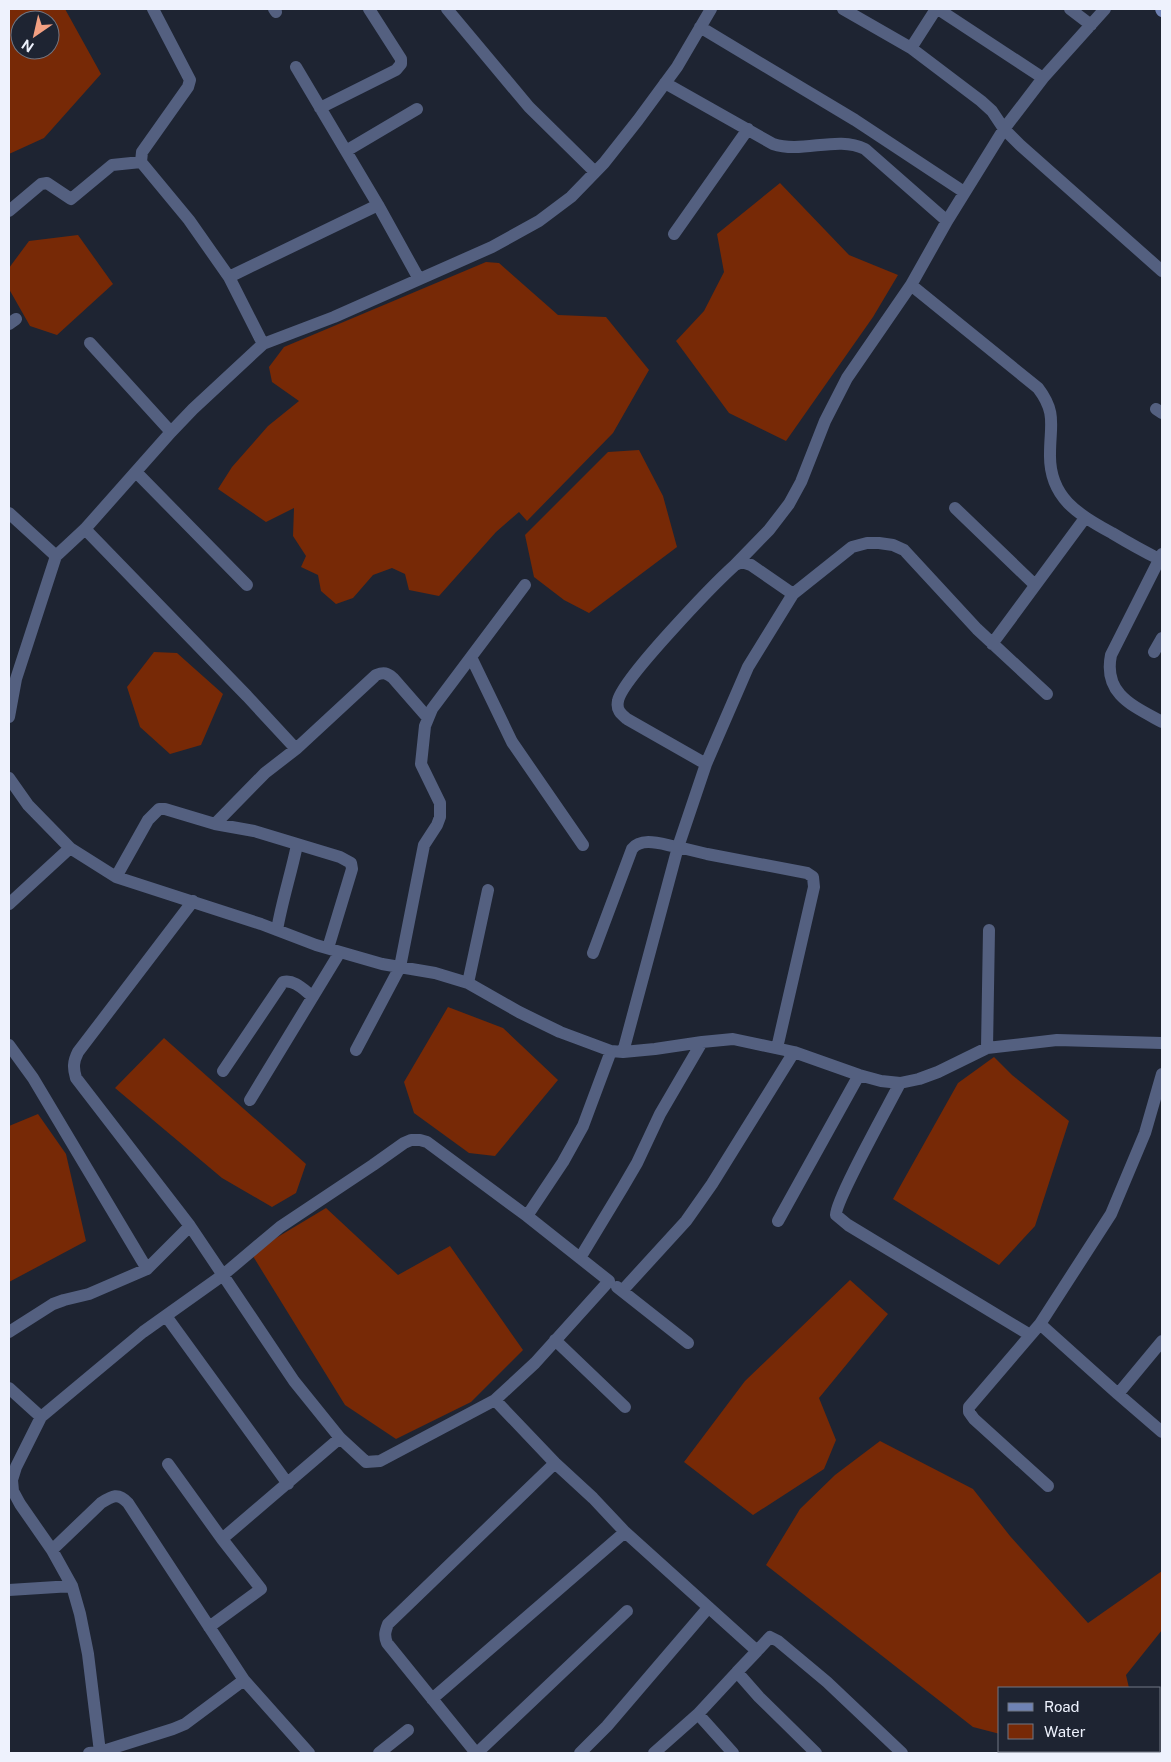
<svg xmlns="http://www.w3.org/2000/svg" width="1171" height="1762" viewBox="0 0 1171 1762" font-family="'Public Sans',sans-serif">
	<rect width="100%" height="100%" fill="#1e2432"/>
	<path fill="#772906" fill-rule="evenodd" d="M9 9H65L101 74 44 138 9 154ZM20 20H50V50H20Z
		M780 183 849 255 898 275 873 317 786 441 729 413 676 341 704 311 724 272 717 234Z
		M78 235 113 284 57 335 30 326 9 289V268L29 241Z
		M486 262 499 263 558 315 606 317 649 370 613 433 527 521 519 512 496 532 439 596 409 590 405 574 392 568 373 575 353 598 336 604 321 591 318 575 301 567 306 556 293 536 294 508 266 522 218 489 232 467 268 426 299 401 272 382 269 367 284 347Z
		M639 450 663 496 677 547 589 613 564 600 534 577 525 535 608 452Z
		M154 652 177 653 223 694 201 745 170 754 140 727 127 687Z
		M448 1007 503 1028 558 1080 495 1156 469 1153 414 1113 404 1082Z
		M164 1038 306 1164 296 1193 272 1207 222 1178 115 1088Z
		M994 1057 1012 1075 1069 1121 1035 1226 999 1265 893 1199 958 1083Z
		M38 1114 66 1154 86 1241 9 1282V1126Z
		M326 1208 398 1275 450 1246 523 1350 471 1402 396 1439 345 1405 251 1253Z
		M850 1280 888 1314 819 1398 836 1440 824 1469 753 1515 684 1462 745 1381Z
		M880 1441 973 1489 1010 1536 1088 1623 1162 1571V1630L1126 1675 1129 1688H1000V1734L973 1727 766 1565 800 1509 835 1475Z"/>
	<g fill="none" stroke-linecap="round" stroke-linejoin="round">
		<path stroke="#546080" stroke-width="12" d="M153 9 190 80 188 87 142 152 141 162 189 220 229 277 263 344
			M274 9 276 12
			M447 9 529 107 595 172
			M843 9 911 48 981 101 992 111 1004 129 1020 145 1162 271
			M938 9 1043 78
			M1070 9 1091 25
			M700 27 855 120 964 192
			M911 48 936 9
			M296 67 378 205 419 279
			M665 83 773 144C803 154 837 135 865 149L947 221
			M320 108 396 70 401 64V59L369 9
			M346 151 417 109
			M9 211 41 184 47 183 71 199 112 165 141 162
			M674 234 748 129
			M229 277 378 205
			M911 285 1038 388C1057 413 1050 425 1050 454 1049 497 1078 515 1112 533 1127 542 1143 551 1159 559
			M9 324 16 319
			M90 343 171 432
			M1156 409 1162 413
			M136 472 247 585
			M955 508 1035 585
			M9 513 56 556
			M85 529 247 696 296 749
			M1162 554 1111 655C1103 694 1133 706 1162 722
			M735 565 769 530 789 504 801 482 825 421 847 378 911 285 947 221 1004 129 1043 78 1105 9
			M992 644 1085 518
			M1154 652 1162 638
			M471 657 512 742 583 845
			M9 717 16 679 56 556 85 529 171 432 193 409 263 344 334 317 492 247 539 221 571 197 604 163 638 120 677 67 711 9
			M706 764 627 719C621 714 616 710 618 701 621 680 715 583 735 565L742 562 751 565 793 594
			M9 778 28 805 70 848 116 877 261 924 316 945 382 964 435 973 468 983 519 1012 560 1032 611 1051 623 1052 655 1049 702 1042 733 1039 794 1052 859 1075 881 1081 900 1083 919 1079 938 1072 987 1048 1057 1040 1162 1043
			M215 824 265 773 296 749 376 675C384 672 387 673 393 678L428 718
			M116 877 148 820 159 809H165L215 824 254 831 340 857 351 863 352 869 328 948
			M193 901 78 1052C73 1062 73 1068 76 1078L190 1226 294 1381 340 1438 366 1462 380 1461 495 1400
			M9 904 70 848
			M277 930C282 901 291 874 297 845
			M593 953 632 849C642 836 664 845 678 847L706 764 748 667 793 594 852 547 867 543H879L893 545 904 550 977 629 1047 694
			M468 983 488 890
			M9 1045 33 1078 147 1269
			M987 1048 989 930
			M356 1050 400 967 424 845 437 825 440 817V803L421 764 425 726 432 709 525 585
			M611 1051 583 1126 563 1162 527 1216 609 1281 535 1363 495 1400 555 1463 593 1498 625 1532 757 1651 737 1672 759 1697 816 1753
			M623 1052 678 847 707 854 807 873 813 877 814 887 777 1048
			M223 1071 283 982C294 979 304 990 312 996
			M900 1083C890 1103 835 1201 836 1215L848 1225 1030 1335
			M250 1100 340 952
			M778 1221 859 1075
			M580 1258 623 1187 637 1163 660 1114 702 1042
			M617 1287 688 1343
			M622 1291 686 1221 712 1184 794 1052
			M166 1316 288 1484
			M1040 1324 1118 1394 1162 1341
			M9 1332 53 1304 64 1300 89 1294 147 1269 190 1226
			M555 1340 625 1407
			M9 1388 41 1417
			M1118 1394 1162 1432
			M168 1464 222 1539
			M1048 1486 974 1419 969 1412V1407L1040 1324 1111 1214 1145 1133 1162 1074
			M52 1550 101 1503C112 1496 118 1492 128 1503L244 1680 309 1753
			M9 1590 72 1586
			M209 1627 261 1589 222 1539 340 1438
			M757 1651 770 1637 778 1641 827 1682 902 1753
			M432 1699 625 1532
			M698 1714 733 1753
			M89 1753 100 1752 173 1729 185 1724 244 1680
			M102 1753 100 1752 88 1654 80 1614 72 1586 52 1550 20 1504 13 1491 12 1480 16 1467 41 1417 143 1332 223 1275 280 1227 373 1165 404 1143 411 1140H420L427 1142 527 1216
			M379 1753 408 1730
			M476 1753 387 1643C384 1635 385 1632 388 1624L555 1463
			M477 1753 627 1611
			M580 1753 607 1726 708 1608
			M654 1753 698 1714 737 1672"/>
		<path stroke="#6f82b4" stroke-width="12" d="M1161 9 1162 11"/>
	</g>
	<rect width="1171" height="1762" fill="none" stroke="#eef2fd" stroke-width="20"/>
	<rect x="998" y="1687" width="162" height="65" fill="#1e2432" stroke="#717683"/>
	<rect x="1008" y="1703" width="25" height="8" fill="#6f82b4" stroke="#717683"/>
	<text x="1044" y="1712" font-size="15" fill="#eef2fd">Road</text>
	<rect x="1008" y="1724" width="25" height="15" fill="#772906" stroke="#717683"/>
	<text x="1044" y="1737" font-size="15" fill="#eef2fd">Water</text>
	<g transform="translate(35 35) rotate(214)"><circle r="24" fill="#1e2432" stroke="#717683"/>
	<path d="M0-4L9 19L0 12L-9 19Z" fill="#f3a082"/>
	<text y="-8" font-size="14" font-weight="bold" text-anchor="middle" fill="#eef2fd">N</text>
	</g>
</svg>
